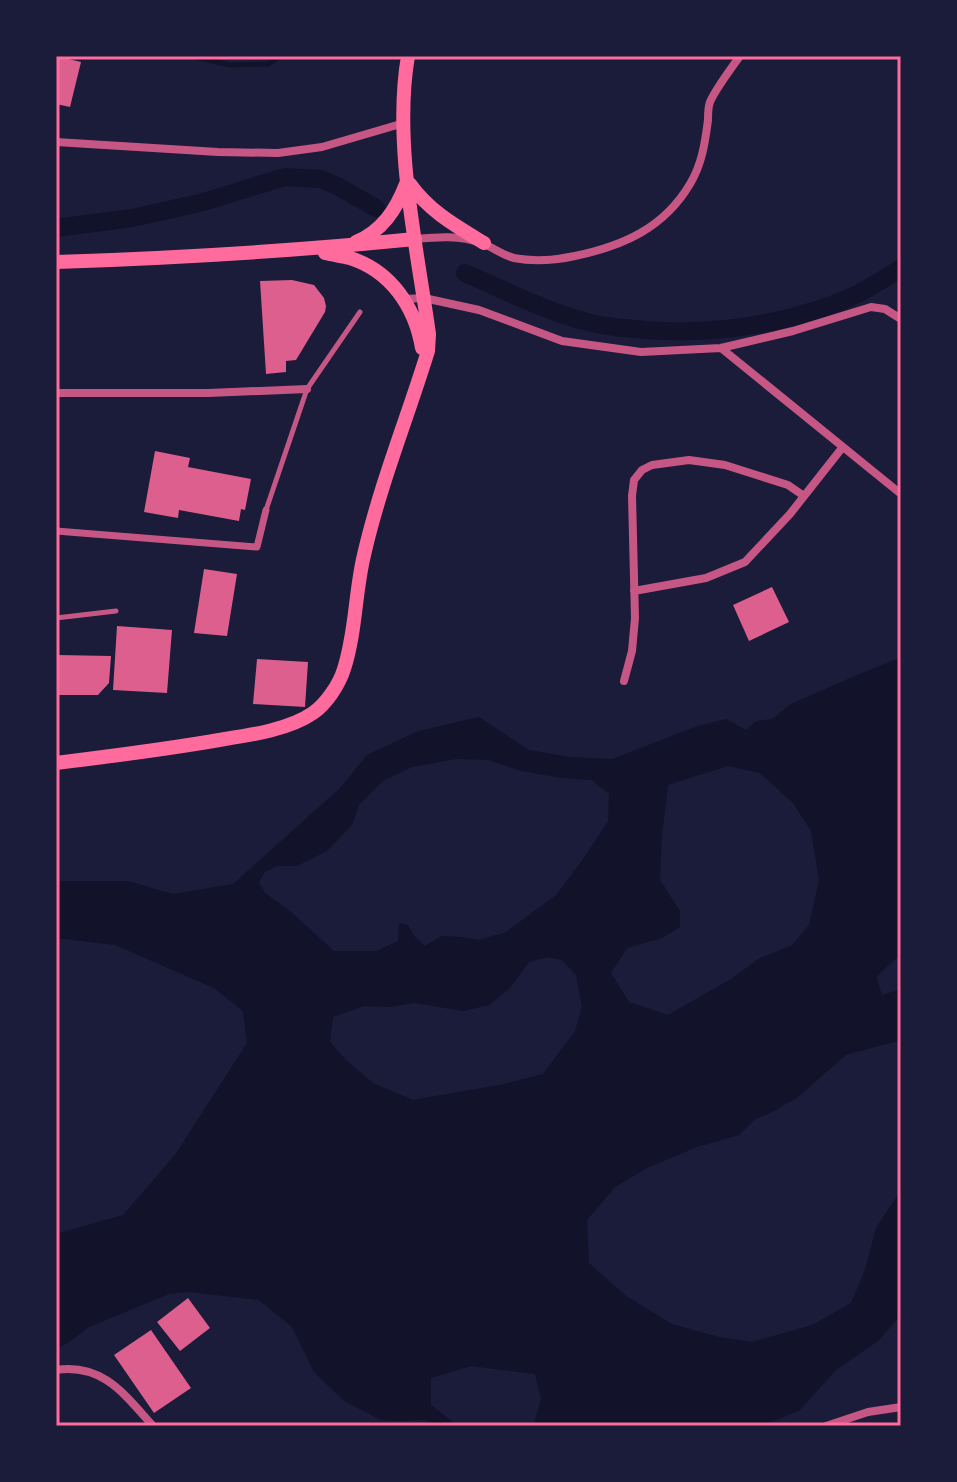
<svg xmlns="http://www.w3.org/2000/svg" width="957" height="1482" viewBox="0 0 957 1482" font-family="'Sofia Sans Condensed',sans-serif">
	<rect width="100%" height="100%" fill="#1b1b3a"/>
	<path fill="#12122b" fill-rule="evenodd" d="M897 659 901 660V954L877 949 875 973 882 995 901 989V1040L846 1055 798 1097 774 1111 754 1120 739 1135 697 1147 647 1168 615 1187 587 1220 589 1263 626 1296 672 1324 719 1337 752 1342 812 1325 851 1303 865 1270 876 1228 901 1190V1315L878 1341 836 1370 799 1411 760 1426H506L534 1424 541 1399 535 1374 471 1366 431 1378V1405L458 1426H437L424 1420 395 1421 381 1420 344 1401 314 1372 292 1327 259 1300 189 1292 169 1294 89 1327 68 1343 56 1348V1234L123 1215 175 1155 247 1043 243 1011 214 988 115 945 56 938V881H128L173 894 233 884 340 788 367 755 418 731 479 717 529 750 570 757 612 759 695 727 726 719 746 730 756 721 772 719 791 704 857 675ZM456 759 488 760 521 771 561 778 592 780 609 794 608 821 581 862 556 895 506 932 479 940 461 937 441 936 425 946 414 936 408 925 399 923 398 941 377 951H334L290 911 265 893 259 882 265 872 277 866H297L327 851 352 825 359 805 383 781 412 767ZM728 766 760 773 793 803 811 831 819 880 809 925 792 945 760 958 731 979 668 1015 629 1002 611 973 627 948 662 938 680 927V911L660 880 662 836 668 785ZM549 957 562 960 576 975 582 1007 575 1031 543 1074 499 1085 413 1100 373 1083 346 1060 330 1042 333 1017 364 1006 389 1007 415 1003 463 1011 489 1005 510 988 529 962Z"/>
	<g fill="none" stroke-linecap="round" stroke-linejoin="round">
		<path stroke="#12122b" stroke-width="5" d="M190 56 230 65 268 64 281 56"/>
		<path stroke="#12122b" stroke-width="18" d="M56 228 132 218 200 203 285 177 321 179 337 186 376 208
			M465 273C504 290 543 310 584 321 603 327 625 328 645 330 710 335 775 326 837 303 859 295 881 281 901 268"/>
		<path stroke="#12122b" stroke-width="32" d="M845 984 901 932"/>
	</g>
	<path fill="#dd5f8e" d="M56 56 81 62 70 107 56 104Z
		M292 280 314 285 324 298 326 306 325 312 296 360 286 361V372L266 374 260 281Z
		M155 451 190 458 188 467 251 479 245 510 241 509 239 521 179 510 178 518 144 512Z
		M204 569 237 574 227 636 194 633Z
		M772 587 789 622 749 641 733 605Z
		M117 626 172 630 167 693 113 690Z
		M58 655 111 656 109 683 98 695H57Z
		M257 659 308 662 305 707 253 704Z
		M188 1298 210 1328 180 1351 157 1322Z
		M151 1330 191 1388 154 1413 114 1355Z"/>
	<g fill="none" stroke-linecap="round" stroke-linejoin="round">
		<path stroke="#c65784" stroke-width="5" d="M266 510 307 389 360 312
			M56 618 116 611"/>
		<path stroke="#c65784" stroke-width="7" d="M56 531 257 547 266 510"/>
		<path stroke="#c65784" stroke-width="8" d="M56 142 218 152 278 153 322 147 404 123
			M415 239C437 237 460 235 481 243 493 247 502 255 514 258 534 262 556 260 575 256 623 246 664 228 690 184 702 164 705 143 708 120 708 115 708 107 710 102 715 90 732 67 740 56
			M405 299 424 298 479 310 562 341 641 352 721 348 793 331 871 307 885 309 901 319
			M721 348 901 494
			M56 393H208L307 389
			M634 591 706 578 745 562 790 514 842 448
			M624 681 632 651 635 618 632 496 634 480 642 470 652 465 689 460 725 465 788 485 804 496
			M56 1370C103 1363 125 1395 153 1426
			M826 1426 868 1412 901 1407"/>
		<path stroke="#ff6b9d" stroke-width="14" d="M410 184C429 211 456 226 484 243
			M356 242C382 231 396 210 406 184
			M325 253C333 255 342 256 350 258 391 271 415 307 422 348
			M56 262C176 258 295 251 415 239
			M56 763C113 756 169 749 225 739 252 735 290 729 313 713 326 704 339 685 344 669 356 632 355 592 364 555 380 485 407 419 428 351L429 334C417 247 393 143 408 56"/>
	</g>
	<rect width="957" height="1482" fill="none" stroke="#1b1b3a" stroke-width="116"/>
	<rect x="58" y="58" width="841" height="1366" fill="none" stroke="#ff6b9d" stroke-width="3"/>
</svg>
